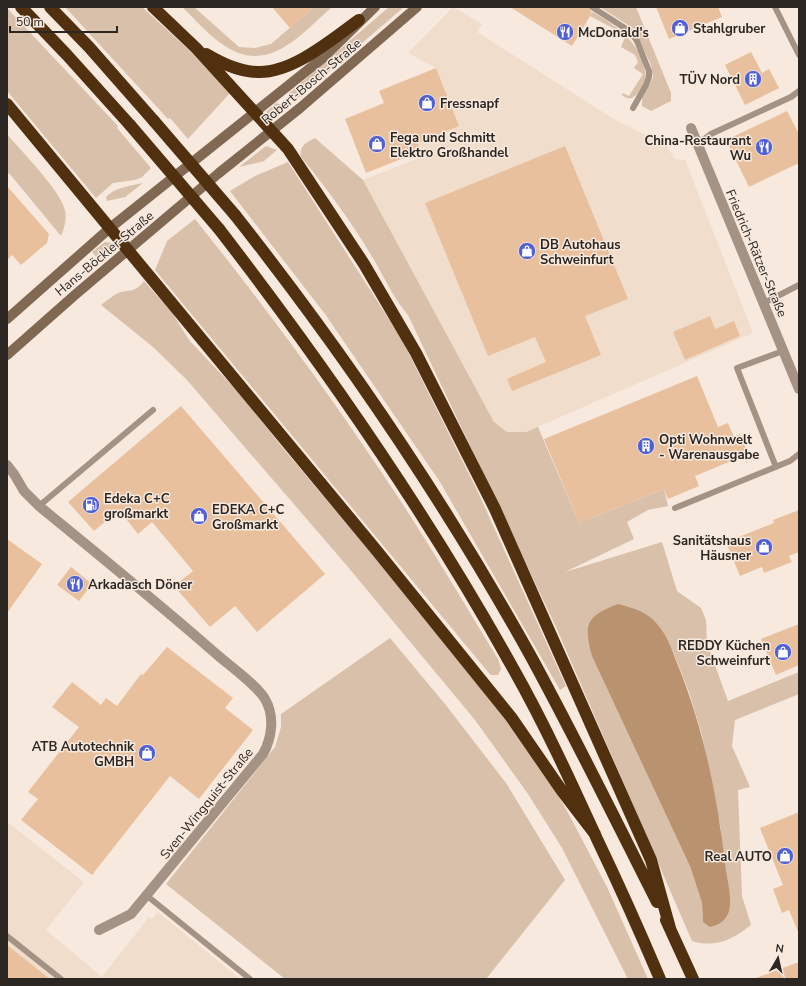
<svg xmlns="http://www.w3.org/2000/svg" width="806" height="986" viewBox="0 0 806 986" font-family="'Nunito Sans',sans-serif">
	<rect width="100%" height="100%" fill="#f7e9de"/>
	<path fill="#f0ddcc" d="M453 7 482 24 477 32 617 121 665 144 675 159 685 160 753 333 526 432H507L494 422 363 180 424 156 418 143 459 126 436 68 408 53Z
		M7 822 84 882 46 930 102 977 149 917 152 919 158 912 240 979H7Z"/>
	<path fill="#d9c0aa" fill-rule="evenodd" d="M65 7H142L189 50 230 93 188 139 170 118 168 119Z
		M182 7H194L239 47 255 48 271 44 314 7H332C301 34 269 75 225 46 209 36 196 20 182 7Z
		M389 7H404L298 98 288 94Z
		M600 7H636L671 93V101L651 111 642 106V98L653 78 651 65 634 29Z
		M7 8 118 126 117 128 151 168 142 177 135 180 113 183 96 198 7 91Z
		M593 12C619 28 643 44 646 77 642 87 634 106 622 95L623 93 629 96 643 74 634 68 638 62 635 55 621 47 626 35 590 16Z
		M276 103 287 107 276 117 270 116 266 112Z
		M7 134C21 151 62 192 65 211 67 220 64 228 61 236L9 173 7 175Z
		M315 138 363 180 494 422 507 432H526L538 427 579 523 664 489 668 506 648 510 627 522 634 539 565 572 662 542 677 591 701 608 706 620 707 643 728 701 799 672V694L735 720 732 746 750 787 738 790 742 896 751 925C732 940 715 948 692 941L556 627 408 315C395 300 387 283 377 265 355 227 329 191 301 157 299 145 306 143 315 138ZM672 649 689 692 702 735 721 830 703 922 702 903 690 866Z
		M266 146 277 150 264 161 239 167Z
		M288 162 401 338 477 490 566 686 560 690 440 482 325 314 230 191 255 176Z
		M143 183 125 197 107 201 106 197C115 187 131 186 143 183Z
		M195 219C267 309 335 401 398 497 433 550 465 605 498 659L501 669 498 675H491L488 672 155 270 167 241Z
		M105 242 112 243V248L99 260 92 252Z
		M144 281 171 311 189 340 240 394 282 447 449 645 529 749 566 809 607 887 648 979H628L562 848 528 794 475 720 348 567 187 380 153 347 101 305C106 301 111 297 116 294 128 288 133 295 144 281Z
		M390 638 445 704 506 783 565 880 486 979H285L166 884 275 747 281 727V714Z"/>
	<path fill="#b99370" d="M618 604C634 608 647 612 657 624 668 636 673 653 679 668 704 730 717 796 725 862 726 876 731 891 730 905 729 918 722 924 710 927L703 922 702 903 690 866 592 656C583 623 587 616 618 604Z"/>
	<path fill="#e8c09d" d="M272 7H314L290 28Z
		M510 7H588L592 13 572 46Z
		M656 7H718L722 17 669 39Z
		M751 52 762 73 769 69 779 88 745 105 725 65Z
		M436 68 459 126 418 143 421 151 366 173 345 119 384 103 379 91Z
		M787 111 799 134V163L749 187 726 140Z
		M565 146 628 299 585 316 601 355 512 391 507 379 546 362 535 337 488 356 425 203Z
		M7 186 49 234 47 243 21 265 12 255 7 260Z
		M710 316 715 329 734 321 740 336 685 360 673 332Z
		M697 376 718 427 728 423 734 437 740 434 748 454 695 476 699 486 668 499 664 489 579 523 544 439Z
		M181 406 325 574 257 632 235 606 210 627 174 586 193 571 152 522 138 534 119 510 94 531 68 502Z
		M799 510V552L789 556 792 562 764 573 762 567 740 576 726 542 774 523 773 520Z
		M7 539 42 564 7 613Z
		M71 567 92 584 79 601 57 585Z
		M799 624V665L776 675 761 639Z
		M167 647 233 698 225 708 253 730 199 799 170 776 92 875 21 820 38 799 28 792 79 727 52 707 72 682 101 705 106 698 117 706 141 674 143 675Z
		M799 812V934L789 910 782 913 773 889 783 885 760 828Z
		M7 945 50 979H7Z
		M799 962V979H756V978Z"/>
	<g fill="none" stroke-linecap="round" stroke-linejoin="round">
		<path stroke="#a49384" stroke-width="6" d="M592 7 631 32 637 41 649 71V77L646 85 633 108
			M775 7 799 55
			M698 144 711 134 791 97 799 91
			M764 303 799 285
			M776 467 737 368 783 351
			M39 506 153 410
			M675 508 790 461 799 454
			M146 895 250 979
			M7 936 61 979"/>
		<path stroke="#a49384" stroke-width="10" d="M691 128 799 389
			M7 465 14 474 24 491 39 506C98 554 157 602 214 652 227 664 256 684 265 699 275 716 272 738 263 754L131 914 99 930"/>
		<path stroke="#806852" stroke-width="10" d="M7 319 110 228 324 57 375 7
			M7 355 76 294 219 173 300 108 417 7"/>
		<path stroke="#50300e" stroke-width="12" d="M21 7 67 55 130 125
			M50 7 89 47 154 121
			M153 7 196 48 288 149 364 264 416 353 495 509 651 860 670 928
			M206 54C221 63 240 72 258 72 293 73 332 39 359 20
			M7 104 377 551 511 717 562 791 595 834
			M235 215C344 353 443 499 529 653 574 735 615 819 657 902
			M219 229C327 369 428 515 514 670 545 725 571 782 597 839 619 885 640 932 660 979
			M666 920 693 979"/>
		<path stroke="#50300e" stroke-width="12" d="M154 121 235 215
			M130 125 219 229"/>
	</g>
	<defs>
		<symbol id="shop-disc" viewBox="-11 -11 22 22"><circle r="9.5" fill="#4f5fd4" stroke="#f7e9de"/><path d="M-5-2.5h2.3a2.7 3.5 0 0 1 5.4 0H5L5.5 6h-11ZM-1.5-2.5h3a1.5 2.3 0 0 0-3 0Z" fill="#fff"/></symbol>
		<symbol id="restaurant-disc" viewBox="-11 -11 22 22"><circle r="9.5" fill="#4f5fd4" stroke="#f7e9de"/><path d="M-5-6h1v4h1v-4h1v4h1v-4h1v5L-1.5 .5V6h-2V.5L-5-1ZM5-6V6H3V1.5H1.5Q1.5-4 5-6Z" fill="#fff"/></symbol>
		<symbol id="building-disc" viewBox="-11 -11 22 22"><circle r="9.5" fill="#4f5fd4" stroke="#f7e9de"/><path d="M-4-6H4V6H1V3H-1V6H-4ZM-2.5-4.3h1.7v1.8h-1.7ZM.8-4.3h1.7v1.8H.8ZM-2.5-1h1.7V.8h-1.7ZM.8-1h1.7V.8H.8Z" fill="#fff"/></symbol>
		<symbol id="fuel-disc" viewBox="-11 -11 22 22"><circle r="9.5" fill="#4f5fd4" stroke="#f7e9de"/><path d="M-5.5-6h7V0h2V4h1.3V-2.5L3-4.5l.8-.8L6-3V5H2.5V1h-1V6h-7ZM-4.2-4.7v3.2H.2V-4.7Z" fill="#fff"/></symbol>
	</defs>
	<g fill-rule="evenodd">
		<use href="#shop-disc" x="670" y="18" width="20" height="20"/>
		<use href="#restaurant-disc" x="555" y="22" width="20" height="20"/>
		<use href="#building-disc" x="743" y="69" width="20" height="20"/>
		<use href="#shop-disc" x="417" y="93" width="20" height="20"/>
		<use href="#shop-disc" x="367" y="134" width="20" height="20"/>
		<use href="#restaurant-disc" x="754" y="137" width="20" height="20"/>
		<use href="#shop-disc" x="517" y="241" width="20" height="20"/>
		<use href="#building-disc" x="636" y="436" width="20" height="20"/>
		<use href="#fuel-disc" x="81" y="495" width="20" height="20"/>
		<use href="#shop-disc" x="189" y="506" width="20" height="20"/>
		<use href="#shop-disc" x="754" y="537" width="20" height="20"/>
		<use href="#restaurant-disc" x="65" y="574" width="20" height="20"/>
		<use href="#shop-disc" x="773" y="642" width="20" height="20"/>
		<use href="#shop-disc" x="137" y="743" width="20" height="20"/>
		<use href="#shop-disc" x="775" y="846" width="20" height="20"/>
	</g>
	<g text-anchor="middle" stroke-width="3" stroke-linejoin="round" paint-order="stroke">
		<g font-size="13" font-weight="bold" fill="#2b2622" stroke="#f7e9de" text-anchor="start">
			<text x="693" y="33">Stahlgruber</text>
			<text x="578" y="37">McDonald's</text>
			<text x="740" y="84" text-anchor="end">TÜV Nord</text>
			<text x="440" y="108">Fressnapf</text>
			<text x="390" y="142">Fega und Schmitt<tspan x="390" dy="15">Elektro Großhandel</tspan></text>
			<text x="751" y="145" text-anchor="end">China-Restaurant<tspan x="751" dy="15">Wu</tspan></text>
			<text x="540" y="249">DB Autohaus<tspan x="540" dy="15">Schweinfurt</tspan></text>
			<text x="659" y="444">Opti Wohnwelt<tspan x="659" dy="15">- Warenausgabe</tspan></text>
			<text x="104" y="503">Edeka C+C<tspan x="104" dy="15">großmarkt</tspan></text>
			<text x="212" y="514">EDEKA C+C<tspan x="212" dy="15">Großmarkt</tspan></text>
			<text x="751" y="545" text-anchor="end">Sanitätshaus<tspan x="751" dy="15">Häusner</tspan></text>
			<text x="88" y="589">Arkadasch Döner</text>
			<text x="770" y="650" text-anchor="end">REDDY Küchen<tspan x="770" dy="15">Schweinfurt</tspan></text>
			<text x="134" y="751" text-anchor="end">ATB Autotechnik<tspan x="134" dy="15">GMBH</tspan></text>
			<text x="772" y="861" text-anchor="end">Real AUTO</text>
		</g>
		<g font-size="13" fill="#2b2622" stroke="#f7e9de">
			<text transform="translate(311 81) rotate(-40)" y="5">Robert-Bosch-Straße</text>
			<text transform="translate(104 253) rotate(-40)" y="5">Hans-Böckler-Straße</text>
			<text transform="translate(757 253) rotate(67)" y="5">Friedrich-Rätzer-Straße</text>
			<text transform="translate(206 803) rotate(-51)" y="5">Sven-Wingquist-Straße</text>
		</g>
	</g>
	<rect width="806" height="986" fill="none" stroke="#2b2622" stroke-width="16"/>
	<g transform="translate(778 958) rotate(9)" stroke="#f7e9de" stroke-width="3" paint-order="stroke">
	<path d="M0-3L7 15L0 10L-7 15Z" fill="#2b2622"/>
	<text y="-6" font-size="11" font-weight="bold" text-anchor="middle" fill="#2b2622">N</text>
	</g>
	<path d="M10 26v6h107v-6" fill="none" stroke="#2b2622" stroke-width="2"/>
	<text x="16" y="26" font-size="12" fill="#2b2622" stroke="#f7e9de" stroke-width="3" paint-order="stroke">50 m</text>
</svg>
